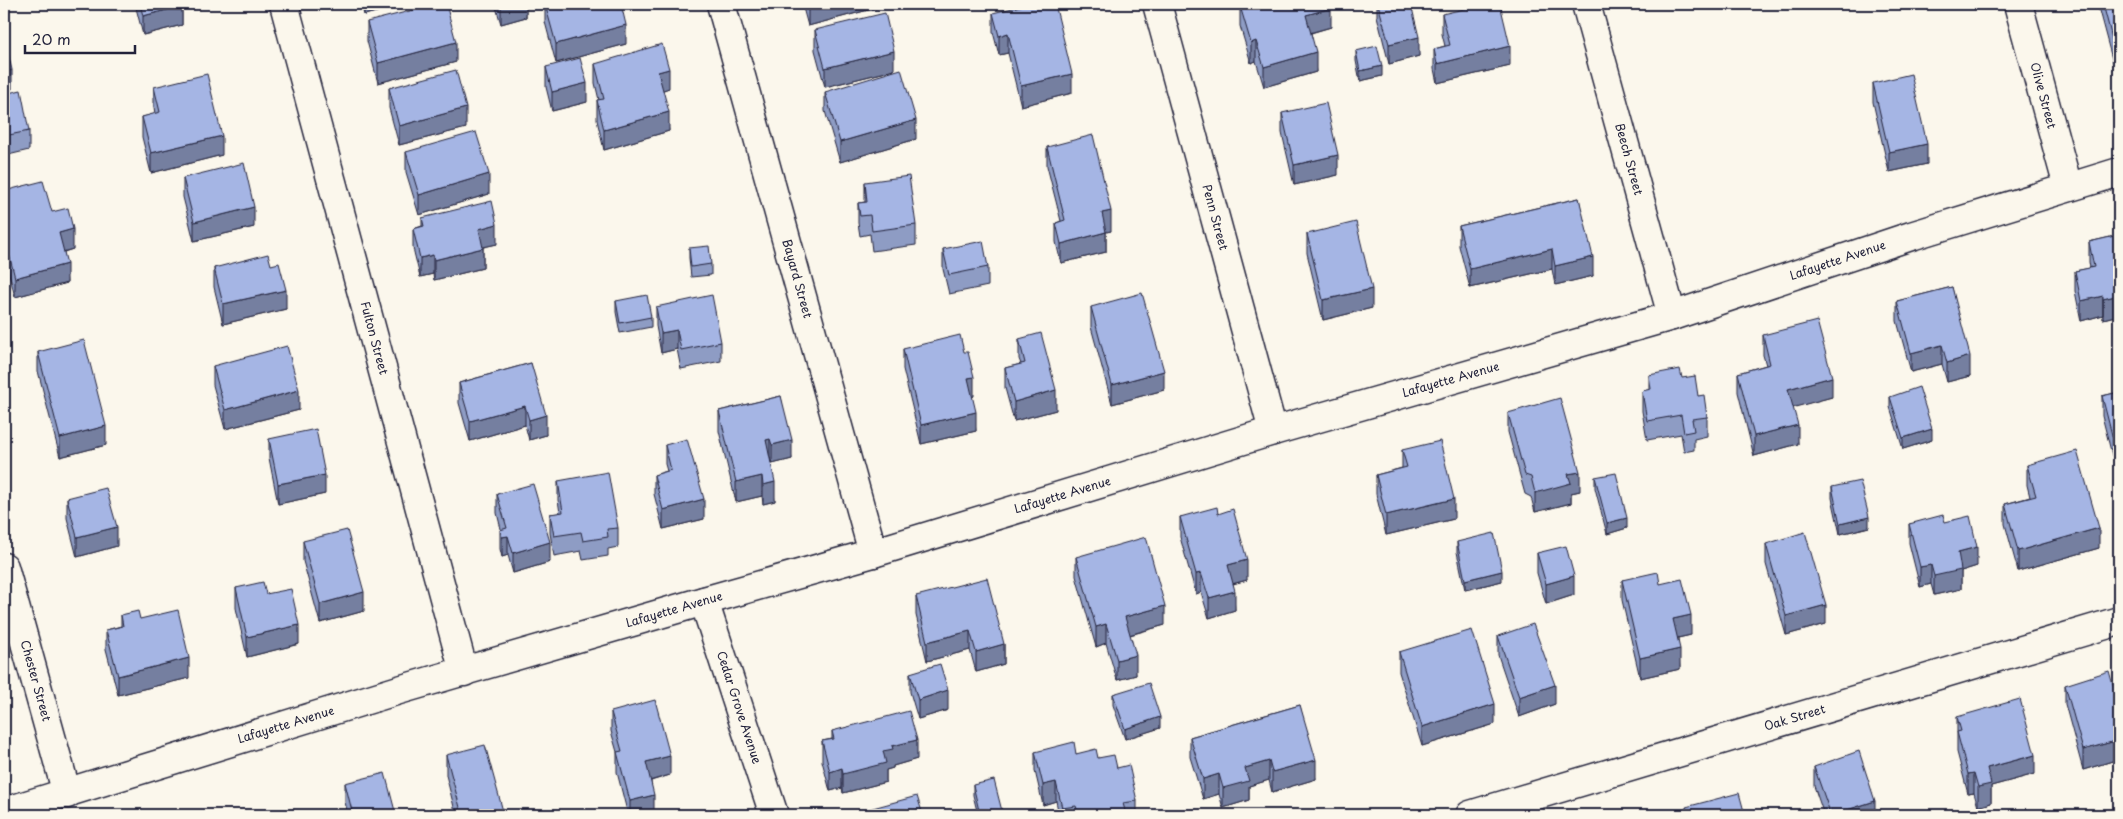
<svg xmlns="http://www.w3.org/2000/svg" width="2123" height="819" viewBox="0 0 2123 819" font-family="'Playpen Sans',sans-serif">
	<rect width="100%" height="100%" fill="#fbf7ec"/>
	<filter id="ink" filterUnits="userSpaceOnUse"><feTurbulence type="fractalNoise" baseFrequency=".02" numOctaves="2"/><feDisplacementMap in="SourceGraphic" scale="10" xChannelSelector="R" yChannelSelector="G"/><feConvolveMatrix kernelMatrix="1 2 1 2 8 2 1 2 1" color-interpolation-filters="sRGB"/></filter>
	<g filter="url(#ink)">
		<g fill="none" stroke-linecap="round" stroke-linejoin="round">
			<defs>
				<g id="street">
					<path id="s1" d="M284 4 464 672"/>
					<path id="s2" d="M721 4 873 553"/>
					<path id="s3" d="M1157 4 1273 431"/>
					<path id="s4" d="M1586 4 1672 316"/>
					<path id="s5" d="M2018 4 2068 187"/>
					<path id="s6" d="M4 567 67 794"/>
					<path id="s7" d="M704 601 774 815"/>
					<path id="s8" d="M4 812 399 690 704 601 873 553 1273 431 1672 316 1911 236 2119 172"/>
					<path id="s9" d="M1470 815 2119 621"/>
				</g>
			</defs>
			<use href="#street" stroke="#22223b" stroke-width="31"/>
			<use href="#street" stroke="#fbf7ec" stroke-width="28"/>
		</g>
		<path fill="#8e9cc4" stroke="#22223b" d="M132 4H182V25L143 35 135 4Z
			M361 4H408L364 15Z
			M496 4H526V17L501 24 496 7Z
			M545 4 626 44 556 63 545 22Z
			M802 4H887V5L808 26Z
			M1377 4H1411L1419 56 1389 64 1377 16Z
			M2098 4H2119V85L2098 7Z
			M1240 6 1331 27 1311 33 1316 72 1264 87 1256 61 1251 63 1240 26Z
			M993 13 1072 93 1021 106 1008 53 999 55 993 32Z
			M1442 14 1510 66 1437 83 1434 69V49L1445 46 1442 34Z
			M367 22 456 62 378 83 367 41Z
			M815 30 894 70 825 87 815 50Z
			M1356 51 1382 76 1360 81 1356 61Z
			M595 64 669 88 663 90 669 131 604 150 597 120V100H599L595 83Z
			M546 67 587 102 552 111 546 87Z
			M1873 83 1927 164 1889 172 1873 102Z
			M154 87 222 155 151 173 142 137V117L155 114 154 107Z
			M389 88 466 128 399 145 389 108Z
			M825 92 916 139 840 162 825 111Z
			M4 94 29 131V150L4 156Z
			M1282 113 1338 175 1294 185 1282 133Z
			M1047 147 1111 231 1106 232V252L1061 263 1056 242V223L1061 221 1047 166Z
			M406 152 489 194 419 215 406 172Z
			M183 178 254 227 194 241 183 197Z
			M865 182 916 225V245L872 251 870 234 860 236 858 223V203L865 202Z
			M4 191 52 212 73 249 64 252 67 283 15 297 4 254Z
			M1579 198 1593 276 1555 285 1552 269 1470 288 1459 246V226Z
			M422 218 497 244 483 247V268L434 280 433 274 420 277 413 248V229L422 226Z
			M1307 234 1372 308 1323 320 1307 253Z
			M2119 235V315L2103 319V315L2081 321 2075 291V271L2090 268 2089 262V242Z
			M689 248 711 264V275L691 277 689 258Z
			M943 249 988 267V286L949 294 943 269Z
			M271 265 286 309 223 324 214 287V268Z
			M1952 287 1970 376 1947 382 1942 364 1911 372 1897 321V301Z
			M616 301 651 317V327L620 333 616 312Z
			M656 307 721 342V361L681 369 677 349 661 353 656 326Z
			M1091 307 1164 390 1112 404 1091 327Z
			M1763 335 1832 397 1793 407 1798 444 1754 456 1738 392V373L1766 365 1763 355Z
			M1019 339 1056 410 1014 421 1005 388V368L1021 364 1019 359Z
			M903 349 974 396 972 397 976 431 921 444 903 369Z
			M38 352 106 445 60 457 38 371Z
			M531 363 546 435 529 440 525 425 470 441 459 403V383Z
			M213 366 299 410 225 429 213 385Z
			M1649 375 1682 378 1698 396 1707 417V436L1694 439V450L1684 452 1681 434 1647 440 1642 411V391L1649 390Z
			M2119 392 2113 459 2102 416V396Z
			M781 396 792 459 772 464 770 458 775 501 763 504 762 496 736 502 719 431V411Z
			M1890 397 1932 440 1903 449 1890 407Z
			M1508 413 1580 491 1571 493V503L1535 512 1531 497 1525 494 1508 432Z
			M269 439 325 494 278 504 269 458Z
			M665 445 704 519 663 529 654 494V475L667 471 665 464Z
			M1402 450 1454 519 1386 535 1376 494V475L1402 468Z
			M2027 465 2099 548 2018 571 2005 524V504L2030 497 2027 485Z
			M1595 477 1627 528 1607 534 1595 488Z
			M558 481 618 528V547L608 549V556L583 560 581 551 554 556 550 533V514L560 513 558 500Z
			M1832 487 1869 527 1840 534 1832 498Z
			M497 494 550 562 513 573 508 555 502 557 500 549V530L501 529 497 513Z
			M67 498 117 546 77 557 67 518Z
			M1218 514 1247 580 1233 584 1235 610 1209 618 1201 592 1196 594 1180 537V517Z
			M1945 522 1977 566 1961 571V589L1934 595 1931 584 1920 587 1909 543V524Z
			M303 541 364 611 320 623 303 561Z
			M1457 542 1502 581 1465 590 1457 552Z
			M1766 544 1826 624 1786 635 1766 564Z
			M1537 553 1574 595 1546 604 1537 573Z
			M1076 557 1165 625 1130 635 1136 675 1117 680 1106 643 1096 647 1076 576Z
			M1622 580 1660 584 1691 635 1678 638 1680 669 1640 678 1622 600Z
			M236 588 266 594 299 644 247 657 236 608Z
			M916 596 1004 644V664L976 672 970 650 927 661 916 615Z
			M121 615 189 678 118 695 106 649V630L121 626Z
			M1498 636 1555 704 1519 717 1498 655Z
			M1399 652 1495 724 1422 746 1399 672Z
			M910 673 948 710 918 719 910 692Z
			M2065 685 2119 706V759L2083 770 2065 704Z
			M1113 694 1160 728 1125 739 1113 705Z
			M1300 705 1316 779 1272 792 1269 780 1249 786V800L1223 808 1219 794 1203 799 1190 757V737Z
			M611 712 670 775 651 781 654 814 650 815H628L617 772V752L611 731Z
			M1957 717 2035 774 1991 786V803L1978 807 1974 793 1968 794 1957 752Z
			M832 731 917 759 893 766V768L886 770V782L843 793 842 788 830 791 822 761V741L832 739Z
			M1035 752 1076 754 1098 758 1117 768 1137 801V815H1059L1056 801 1043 805 1035 771Z
			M446 755 504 815H456L446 775Z
			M1814 767 1875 815H1824L1814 786Z
			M345 783 396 815H348L345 802Z
			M973 785 1003 815H978L973 795Z"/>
		<path fill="#747fa0" stroke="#22223b" d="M364 4H408L364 15Z
			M504 4H526V17L501 24V5Z
			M816 4H887V5L808 26V6Z
			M1739 4H1745L1739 6Z
			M182 6V25L143 35V16Z
			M1331 8V27L1306 34V15Z
			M626 25V44L556 63V44Z
			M1008 33V53L999 55V36Z
			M1419 37V56L1389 64V44Z
			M1256 41V61L1251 63V43Z
			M456 42V62L378 83V63Z
			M1510 46V66L1437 83V64Z
			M894 51V70L825 87V68Z
			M1316 52V72L1264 87V67Z
			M1382 66V76L1360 81V71Z
			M669 69V88L658 92V72Z
			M12 70V89L4 91V72Z
			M1072 74V93L1021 106V86Z
			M587 83V102L552 111V92Z
			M466 108V128L399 145V126Z
			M669 112V131L604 150V130Z
			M916 120V139L840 162V142Z
			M222 136V155L151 173V153Z
			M1927 144V164L1889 172V152Z
			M1338 155V175L1294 185V165Z
			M489 174V194L419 215V195Z
			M254 207V227L194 241V222Z
			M1111 211V231L1102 233V213Z
			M497 224V244L479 248V229Z
			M73 229V249L59 253V233Z
			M1106 232V252L1061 263V244Z
			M483 248V268L434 280V260Z
			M1552 249V269L1470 288V269Z
			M433 255V274L420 277V258Z
			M1593 257V276L1555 285V266Z
			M67 264V283L15 297V278Z
			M1372 289V308L1323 320V300Z
			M286 290V309L223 324V304Z
			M2119 295V315L2103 319V299Z
			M2103 296V315L2081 321V301Z
			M677 330V349L661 353V333Z
			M1942 345V364L1911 372V353Z
			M1970 356V376L1947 382V363Z
			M1164 371V390L1112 404V385Z
			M974 377V396L968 398V378Z
			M1832 377V397L1788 409V389Z
			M299 390V410L225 429V410Z
			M1056 390V410L1014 421V402Z
			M525 406V425L470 441V421Z
			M976 412V431L921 444V425Z
			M546 415V435L529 440V420Z
			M1798 425V444L1754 456V436Z
			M106 426V445L60 457V438Z
			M1932 429V440L1903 449V438Z
			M2119 437V457L2113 459V439Z
			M770 439V458L766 459V440Z
			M792 440V459L772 464V445Z
			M1580 472V491L1571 493V503L1535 512V493L1568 474Z
			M325 475V494L278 504V484Z
			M762 476V496L736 502V482Z
			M775 482V501L763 504V485Z
			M704 499V519L663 529V510Z
			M1454 499V519L1386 535V515Z
			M1869 517V527L1840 534V524Z
			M1627 518V528L1607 534V523Z
			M117 527V546L77 557V537Z
			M2099 528V548L2018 571V551Z
			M508 536V555L502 557V537Z
			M550 542V562L513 573V553Z
			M1977 547V566L1961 571V589L1934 595V576L1958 552Z
			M1247 560V580L1228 585V565Z
			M1931 565V584L1920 587V567Z
			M1502 571V581L1465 590V580Z
			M1201 573V592L1196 594V574Z
			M1574 576V595L1546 604V584Z
			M1235 591V610L1209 618V598Z
			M364 592V611L320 623V604Z
			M1826 605V624L1786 635V616Z
			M1165 606V625L1125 636V617Z
			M1691 615V635L1673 639V619Z
			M1106 624V643L1096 647V627Z
			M299 625V644L247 657V637Z
			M970 631V650L927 661V642Z
			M1004 644V664L976 672V652Z
			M1680 649V669L1640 678V658Z
			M1136 655V675L1117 680V660Z
			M189 658V678L118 695V676Z
			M1555 685V704L1519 717V697Z
			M948 690V710L918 719V700Z
			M1495 704V724L1422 746V727Z
			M1160 717V728L1125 739V729Z
			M917 740V759L893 766V768L886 770V782L843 793V774L892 746Z
			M2119 740V759L2083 770V750Z
			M2035 755V774L1991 786V803L1978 807V787L1987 768Z
			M670 756V775L646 782V762Z
			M1316 760V779L1272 792V772Z
			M1269 761V780L1249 786V800L1223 808V788L1245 768Z
			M842 768V788L830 791V772Z
			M1974 773V793L1968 794V774Z
			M1219 774V794L1203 799V779Z
			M1056 782V801L1043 805V785Z
			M654 795V814L650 815H630V801Z
			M1875 801V815H1831Z
			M1093 812V815H1081Z"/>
		<path fill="#a5b5e4" stroke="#22223b" d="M140 4H182V6L143 16Z
			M437 4H446L456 42 378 63 367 22Z
			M545 4H621L626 25 556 44Z
			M807 4H816L808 6Z
			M1028 4H1055L1072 74 1021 86 1008 33 999 36 993 13Z
			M1249 4H1330L1331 8 1306 15 1316 52 1264 67 1256 41 1251 43 1240 6Z
			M1378 4H1411L1419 37 1389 44Z
			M1486 4H1500L1510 46 1437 64 1434 49 1450 45 1442 14Z
			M2103 4H2119V65Z
			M885 13 894 51 825 68 815 30Z
			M4 36 12 70 4 72Z
			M662 44 669 69 658 72 669 112 604 130 597 100 604 99 595 64Z
			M1377 46 1382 66 1360 71 1356 51Z
			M580 58 587 83 552 92 546 67Z
			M901 69 916 120 840 142 825 92Z
			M456 70 466 108 399 126 389 88Z
			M207 74 222 136 151 153 142 117 160 112 154 87Z
			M1911 74 1927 144 1889 152 1873 83Z
			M21 90 29 131 4 136V94Z
			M1326 103 1338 155 1294 165 1282 113Z
			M476 132 489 174 419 195 406 152Z
			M1093 135 1111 211 1102 213 1106 232 1061 244 1056 223 1065 220 1047 147Z
			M244 163 254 207 194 222 183 178Z
			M909 176 916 225 872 231 870 215 860 216 858 203 867 202 865 182Z
			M43 181 52 212 68 208 73 229 59 233 67 264 15 278 4 234V191Z
			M1579 198 1593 257 1555 266 1552 249 1470 269 1459 226Z
			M492 201 497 224 479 229 483 248 434 260 433 255 420 258 413 229 424 226 422 218Z
			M1356 222 1372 289 1323 300 1307 234Z
			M2119 235V295L2103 299V296L2081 301 2075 271 2094 267 2089 242Z
			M983 241 988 267 949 275 943 249Z
			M709 246 711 264 691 267 689 248Z
			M268 254 271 265 279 263 286 290 223 304 214 268Z
			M1952 287 1970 356 1947 363 1942 345 1911 353 1897 301Z
			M1142 293 1164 371 1112 385 1091 307Z
			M647 295 651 317 620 323 616 301Z
			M712 295 721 342 681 350 677 330 661 333 656 307Z
			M1817 321 1832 377 1788 389 1798 425 1754 436 1738 373 1770 364 1763 335Z
			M1041 333 1056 390 1014 402 1005 368 1025 363 1019 339Z
			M960 335 964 352H968L974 377 968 378 976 412 921 425 903 349Z
			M84 340 106 426 60 438 38 352Z
			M287 346 299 390 225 410 213 366Z
			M531 363 546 415 529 420 525 406 470 421 459 383Z
			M1680 369 1682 378 1695 376 1698 396 1704 395 1707 417 1692 419 1694 431 1684 433 1681 415 1647 421 1642 391 1651 389 1649 375Z
			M1919 387 1932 429 1903 438 1890 397Z
			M2119 392V437L2113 439 2102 396Z
			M781 396 792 440 772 445 770 439 766 440 775 482 763 485 762 476 736 482 719 411Z
			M1560 398 1580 472 1568 474 1571 483 1535 493 1531 477 1525 475 1508 413Z
			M316 429 325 475 278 484 269 439Z
			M687 439 704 499 663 510 654 475 671 470 665 445Z
			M1440 441 1454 499 1386 515 1376 475 1407 467 1402 450Z
			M2077 451 2099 528 2018 551 2005 504 2036 496 2027 465Z
			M608 472 618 528 607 529 608 537 583 541 581 532 554 536 550 514 563 512 558 481Z
			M1616 473 1627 518 1607 523 1595 477Z
			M1860 481 1869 517 1840 524 1832 487Z
			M533 484 550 542 513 553 508 536 502 537 500 530 507 528 497 494Z
			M106 488 117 527 77 537 67 498Z
			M1217 507 1218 514 1233 509 1247 560 1228 565 1235 591 1209 598 1201 573 1196 574 1180 517Z
			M1943 515 1945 522 1970 516 1977 547 1958 552 1961 570 1934 576 1931 565 1920 567 1909 524Z
			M347 530 364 592 320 604 303 541Z
			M1805 532 1826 605 1786 616 1766 544Z
			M1494 533 1502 571 1465 580 1457 542Z
			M1146 537 1165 606 1125 617 1136 655 1117 660 1106 624 1096 627 1076 557Z
			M1566 546 1574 576 1546 584 1537 553Z
			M1658 572 1660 584 1682 579 1691 615 1673 619 1680 649 1640 658 1622 580Z
			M987 578 1004 644 976 652 970 631 927 642 916 596Z
			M263 582 266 594 291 589 299 625 247 637 236 588Z
			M178 610 189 658 118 676 106 630 123 626 121 615 138 611 140 619Z
			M1533 624 1555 685 1519 697 1498 636Z
			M1472 630 1495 704 1422 727 1399 652Z
			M940 664 948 690 918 700 910 673Z
			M2109 671 2119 706V740L2083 750 2065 685Z
			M1149 683 1160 717 1125 729 1113 694Z
			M2020 699 2035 755 1987 768 1991 784 1978 787 1974 773 1968 774 1957 732 1961 731 1957 717Z
			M655 700 670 756 646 762 654 795 630 801 617 752 622 751 611 712Z
			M1300 705 1316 760 1272 772 1269 761 1245 768 1249 781 1223 788 1219 774 1203 779 1190 737Z
			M909 711 917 740 892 746 893 749 883 751 886 763 843 774 842 768 830 772 822 741 834 739 832 731Z
			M1074 742 1076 754 1096 749 1098 758 1114 755 1117 768 1129 765 1137 801 1123 803 1126 815H1094L1093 812 1079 815 1076 806 1062 808 1056 782 1043 785 1035 752Z
			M485 745 504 815H462L446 755Z
			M1859 751 1875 801 1831 815 1814 767Z
			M385 773 396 815H353L345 783Z
			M994 780 1003 815H980L973 785Z
			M1739 793 1745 815H1688L1686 807Z
			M917 796 923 815H847Z
			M1976 810 1977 815H1957Z"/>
	</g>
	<g text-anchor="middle" stroke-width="4" stroke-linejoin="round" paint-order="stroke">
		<g font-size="12" fill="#22223b" stroke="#fbf7ec">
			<text dy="4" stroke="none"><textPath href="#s5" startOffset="95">Olive Street</textPath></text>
			<text dy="4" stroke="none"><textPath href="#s4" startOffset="161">Beech Street</textPath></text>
			<text dy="4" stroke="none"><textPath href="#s3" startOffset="221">Penn Street</textPath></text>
			<text dy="4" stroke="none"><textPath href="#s8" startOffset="1915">Lafayette Avenue</textPath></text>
			<text dy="4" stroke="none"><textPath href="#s2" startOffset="285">Bayard Street</textPath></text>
			<text dy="4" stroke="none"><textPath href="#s1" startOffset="346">Fulton Street</textPath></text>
			<text dy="4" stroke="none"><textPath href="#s8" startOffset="1510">Lafayette Avenue</textPath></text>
			<text dy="4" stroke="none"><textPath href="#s8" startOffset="1105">Lafayette Avenue</textPath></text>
			<text dy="4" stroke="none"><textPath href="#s8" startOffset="700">Lafayette Avenue</textPath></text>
			<text dy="4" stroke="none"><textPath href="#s6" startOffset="118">Chester Street</textPath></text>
			<text dy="4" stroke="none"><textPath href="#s7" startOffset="112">Cedar Grove Avenue</textPath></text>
			<text dy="4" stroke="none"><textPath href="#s9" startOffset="339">Oak Street</textPath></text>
			<text dy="4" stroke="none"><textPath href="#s8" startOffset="295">Lafayette Avenue</textPath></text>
		</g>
	</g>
	<rect width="2123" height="819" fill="none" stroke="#fbf7ec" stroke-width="20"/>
	<rect x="10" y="10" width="2103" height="799" fill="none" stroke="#22223b" stroke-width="2" filter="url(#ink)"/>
	<path d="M25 45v8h110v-8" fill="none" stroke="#22223b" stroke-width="2.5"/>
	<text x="32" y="45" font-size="15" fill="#22223b" stroke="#fbf7ec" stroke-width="4" paint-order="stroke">20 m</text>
</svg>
